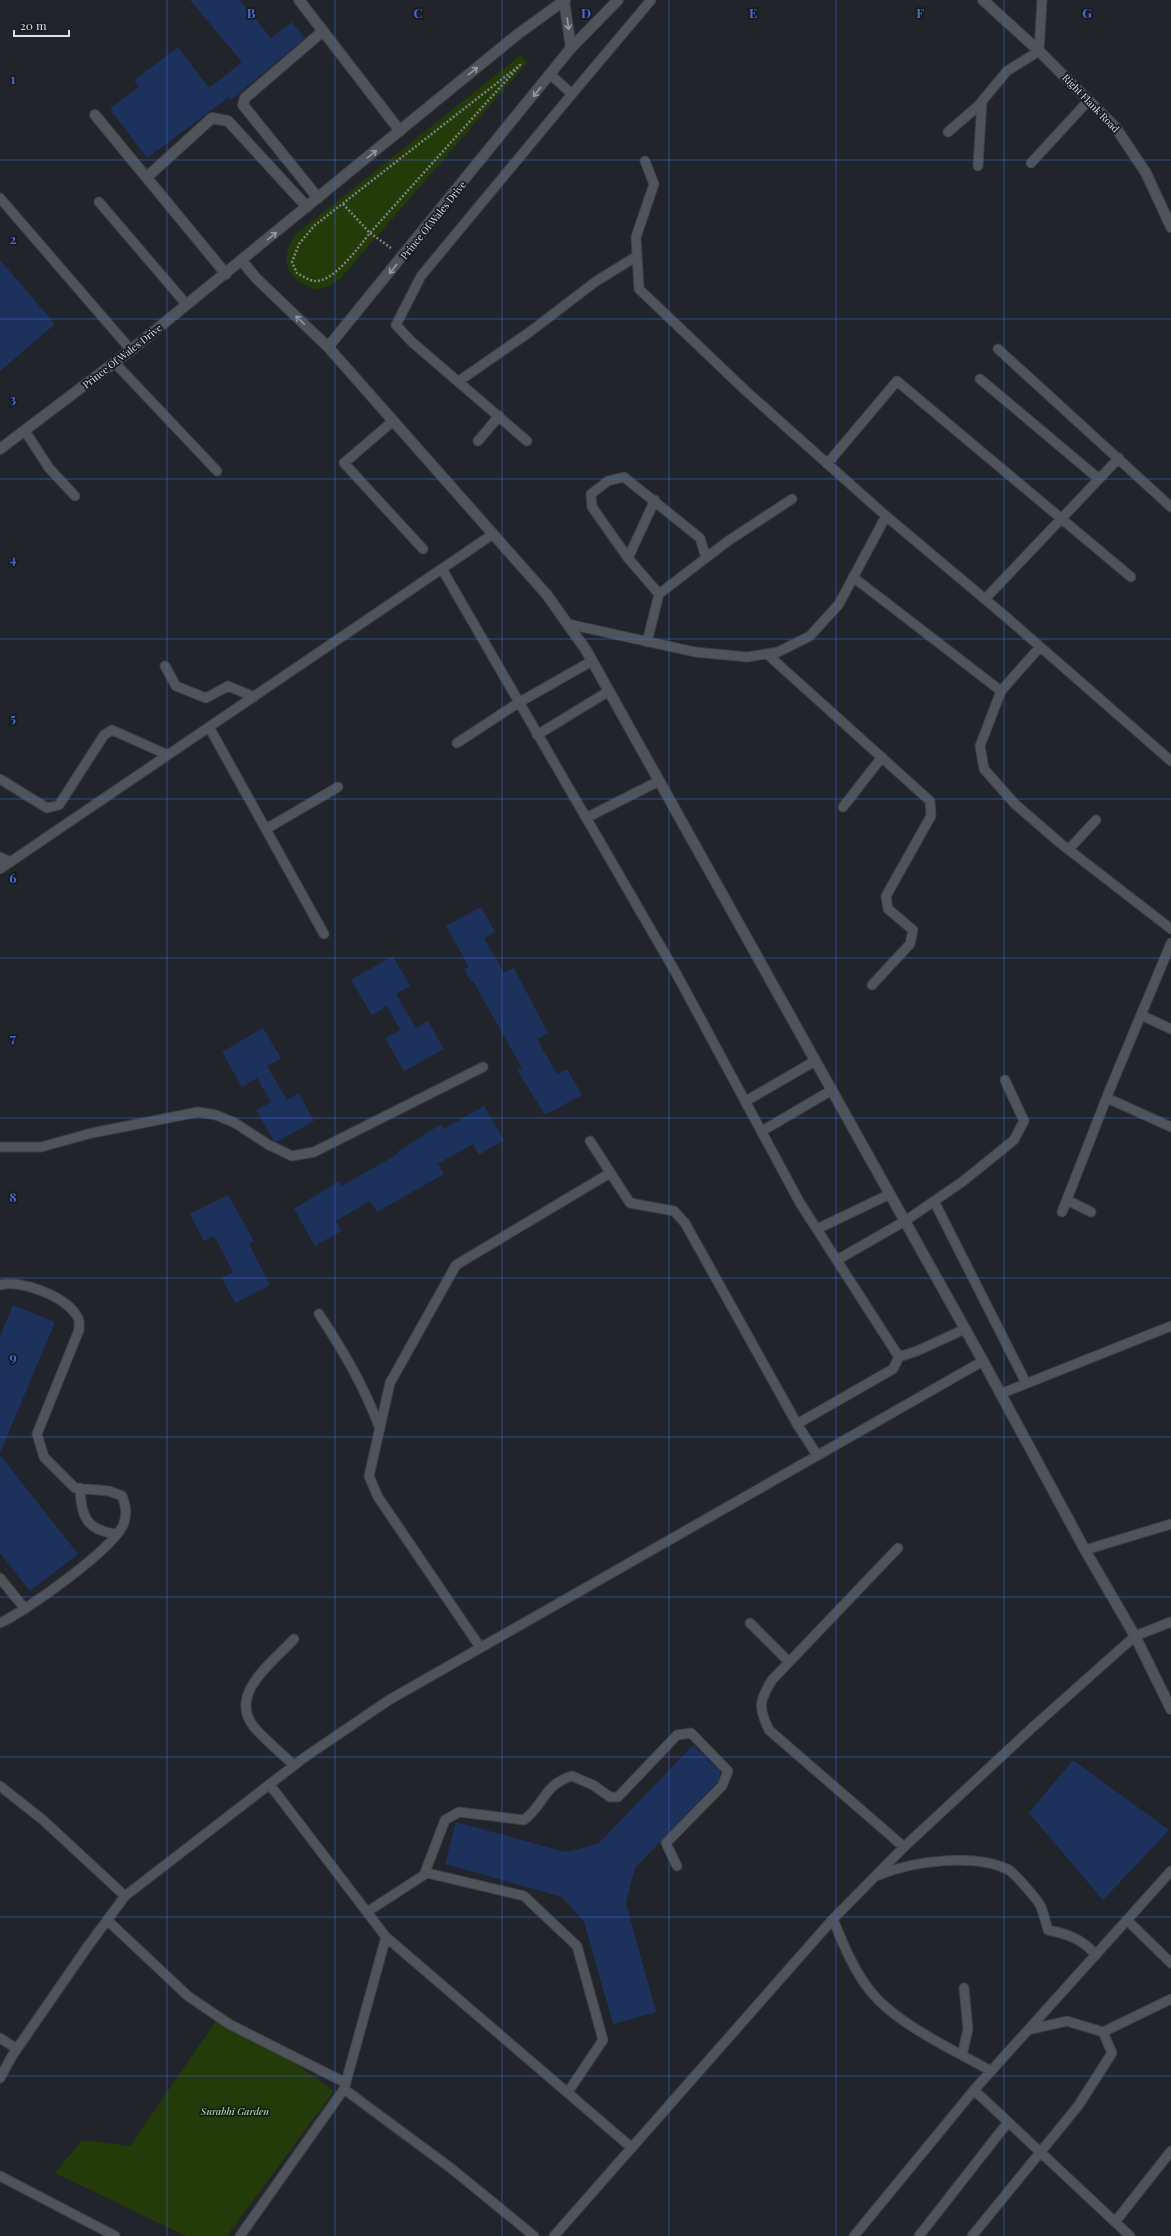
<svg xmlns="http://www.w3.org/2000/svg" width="1171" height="2236" viewBox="0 0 1171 2236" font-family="'Playfair Display',serif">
	<rect width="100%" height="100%" fill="#21242a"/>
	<path fill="#233a09" d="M521 55 527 63 341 278C334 283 328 288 319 289 315 290 311 287 307 286 282 276 282 253 296 234Z
		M222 2012 334 2091 227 2236H186L55 2173 82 2140 130 2146Z"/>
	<path fill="#1c325d" d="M190 0H240L271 38 292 22 305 38 231 100 229 97 147 158 110 109 139 86 134 80 178 47 209 88 242 62Z
		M0 260 55 324 0 371Z
		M481 907 495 932 484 938 504 973 514 968 548 1033 537 1039 557 1074 567 1069 582 1095 545 1115 517 1070 522 1068 473 981 471 982 464 969 469 967 446 926Z
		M393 956 410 986 396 994 416 1028 428 1021 444 1049 404 1071 385 1038 400 1030 387 1006 372 1015 351 980Z
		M263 1028 281 1058 267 1066 287 1100 299 1093 314 1121 277 1142 274 1141 256 1110 271 1102 257 1078 242 1087 222 1052Z
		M484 1106 504 1140 479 1155 473 1144 438 1164 444 1174 377 1212 370 1201 336 1221 341 1231 315 1246 294 1209 339 1181 341 1186 398 1154 397 1152 441 1124 444 1129Z
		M228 1195 254 1241 249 1244 270 1285 235 1303 222 1278 233 1272 214 1236 204 1241 190 1214Z
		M13 1305 55 1322 0 1453V1336Z
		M0 1455 78 1554 30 1591 0 1553Z
		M693 1745 721 1772 717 1783 635 1868 626 1904 656 2012 613 2024 584 1922 562 1897 445 1864 456 1822 565 1852 598 1844Z
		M1073 1760 1169 1830 1103 1900 1029 1813Z"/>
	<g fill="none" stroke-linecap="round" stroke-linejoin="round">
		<defs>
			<path id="lane" d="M572 94 651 0
				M948 132 978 106 1007 71 1039 51 1042 0
				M645 161 654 184 636 237 639 289 747 392 886 516
				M1031 163 1089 100
				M978 166 982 101
				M0 198 131 350
				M99 202 187 305
				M998 349 1171 507
				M115 363 217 471
				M980 379 1099 479
				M459 381 531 331 595 282 637 256
				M393 421 344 463 423 549
				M25 431 49 468 75 496
				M478 441 499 416
				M527 441 412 342 396 325 421 276 572 94 551 75
				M827 464 897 381 1131 577
				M628 558 655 500
				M442 569 676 973 800 1203 899 1357
				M853 577 1001 691 1040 647
				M659 594 628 558 592 507 591 494 608 481 624 477 700 538 706 558
				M985 599 1119 458
				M568 624 695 652 747 657 778 652 810 636 839 604 886 516 1005 616 1171 761
				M647 642 659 594 728 541 792 499
				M767 654 930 801 931 816 886 896 888 909 913 930 910 944 872 985
				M165 666 176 686 206 698 228 686 254 697
				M1001 691 980 746 984 769 1015 804 1060 843 1171 929
				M209 727 324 934
				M537 735 609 691
				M457 743 518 703 592 661
				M0 779 47 808 59 805 104 735 112 730 168 755
				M843 807 882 757
				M586 818 659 781
				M266 829 338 787
				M1069 849 1096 820
				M0 857 10 862
				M0 869 493 534
				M1141 1015 1171 1029
				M1107 1098 1171 1127
				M746 1101 815 1061
				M762 1131 832 1090
				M590 1141 630 1203 674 1211 685 1223 797 1424 817 1455
				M0 1147H41L92 1133 198 1112 216 1115 235 1123 269 1145 292 1156 314 1152 483 1067
				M1067 1200 1091 1212
				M934 1201 1026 1383
				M1062 1212 1110 1089 1171 943
				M817 1229 890 1194
				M837 1260 905 1221 962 1182 1014 1140 1024 1121 1005 1080
				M0 1285C21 1279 68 1297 78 1318 80 1321 79 1327 79 1330L37 1434 44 1457 75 1488 109 1491 122 1496C126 1506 127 1513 124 1523 116 1547 25 1612 0 1623
				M319 1314C344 1352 364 1386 380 1429
				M1000 1394 1171 1326
				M797 1424 893 1369 899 1357 917 1351 965 1329
				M80 1488C81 1516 86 1530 116 1534
				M898 1548 772 1680C759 1701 758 1707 769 1730L904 1847
				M1085 1550 1171 1524
				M0 1578 25 1609
				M750 1623 789 1662
				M294 1639C274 1661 227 1694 254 1727 266 1741 281 1753 294 1765
				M480 1647 378 1497 369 1476 390 1383 456 1265 610 1173
				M0 1786 43 1820 125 1896
				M424 1875 445 1820 459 1812 524 1820C545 1804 543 1785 572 1776L593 1785 610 1797H618L677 1735 691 1733 728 1771 722 1786 666 1843 677 1866
				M879 1875C913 1861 975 1853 1009 1870 1015 1874 1039 1901 1041 1907 1044 1915 1046 1923 1048 1930 1068 1934 1082 1939 1096 1955
				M367 1912 427 1873 524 1896 577 1946 603 2040 568 2092
				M833 1919C843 1944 854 1971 871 1992 898 2025 954 2050 991 2071
				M107 1920 188 1996 229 2024 346 2083
				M1127 1920 1171 1963
				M386 1937 632 2148
				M1103 2032 1171 1999
				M0 2038 17 2049
				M962 2055 968 2029 964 1988
				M0 2078 12 2056 88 1946 125 1896 305 1757 389 1700 983 1361
				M344 2089 452 2169 534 2236
				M974 2090 1130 2236
				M0 2176 115 2236
				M1115 2222 1171 2151
				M240 2236 344 2089 386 1937 270 1785
				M554 2236 833 1919 904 1847 1033 1727 1135 1636 1171 1622
				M854 2236 974 2090 1171 1871
				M919 2236 1008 2122
				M972 2236 1078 2106 1112 2053 1103 2032 1067 2021 1028 2030"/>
			<path id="street" d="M299 0 323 31
				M564 0 571 48
				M983 0 1039 51 1116 128 1146 173 1171 227
				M95 115 226 274
				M147 177 212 118 228 121 307 207
				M318 198 243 105 245 98 323 31 400 131"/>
			<path id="secondary" d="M242 261 256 278 328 347 493 534 547 595 586 650 983 1361 1085 1550 1135 1636 1171 1709
				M328 347 571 48 618 0
				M0 449 131 350 518 34 565 0"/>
		</defs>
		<use href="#lane" stroke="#3d3f45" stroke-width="11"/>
		<use href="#street" stroke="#3d3f45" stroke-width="12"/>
		<use href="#secondary" stroke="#3d3f45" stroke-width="12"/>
		<path stroke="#7f8186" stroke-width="2.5" stroke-dasharray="2 2" stroke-linecap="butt" d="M343 204 370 233 520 65 314 226 299 244 292 262 297 273C302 276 309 280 314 281 334 283 359 246 370 233L391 248"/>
		<use href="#lane" stroke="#4f535a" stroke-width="9"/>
		<use href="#street" stroke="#4f535a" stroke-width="10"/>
		<use href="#secondary" stroke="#4f535a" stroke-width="10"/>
	</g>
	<defs><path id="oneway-shaft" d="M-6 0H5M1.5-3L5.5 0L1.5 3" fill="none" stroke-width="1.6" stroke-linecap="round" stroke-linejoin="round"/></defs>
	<g stroke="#96999e">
		<use href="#oneway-shaft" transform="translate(568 24) rotate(82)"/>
		<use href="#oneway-shaft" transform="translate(473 71) rotate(-39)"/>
		<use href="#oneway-shaft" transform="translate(537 92) rotate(129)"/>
		<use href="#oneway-shaft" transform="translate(372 154) rotate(-39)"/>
		<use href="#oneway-shaft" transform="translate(272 236) rotate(-39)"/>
		<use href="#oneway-shaft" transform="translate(393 269) rotate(129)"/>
		<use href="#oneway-shaft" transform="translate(300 320) rotate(-136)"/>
	</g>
	<path fill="none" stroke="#436bda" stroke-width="1" stroke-opacity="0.55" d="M167 0V2236M335 0V2236M502 0V2236M669 0V2236M836 0V2236M1004 0V2236M0 160H1171M0 319H1171M0 479H1171M0 639H1171M0 799H1171M0 958H1171M0 1118H1171M0 1278H1171M0 1437H1171M0 1597H1171M0 1757H1171M0 1917H1171M0 2076H1171"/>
	<g text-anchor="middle" stroke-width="3.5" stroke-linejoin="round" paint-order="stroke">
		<g font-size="10" fill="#dddfe3" stroke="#171b20">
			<text transform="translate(1091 103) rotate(46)" y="4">Right Flank Road</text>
			<text transform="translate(433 220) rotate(-51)" y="4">Prince Of Wales Drive</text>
			<text transform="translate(122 356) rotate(-38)" y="4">Prince Of Wales Drive</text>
		</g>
		<g font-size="10" font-style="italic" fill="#bfea9c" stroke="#171b20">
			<text x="235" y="2115">Surabhi Garden</text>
		</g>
	</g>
	<g font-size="13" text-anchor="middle" font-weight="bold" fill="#436bda" stroke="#171b20" stroke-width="3.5" stroke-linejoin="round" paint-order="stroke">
		<text x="251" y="18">B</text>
		<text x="418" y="18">C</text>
		<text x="586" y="18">D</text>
		<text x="753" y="18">E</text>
		<text x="920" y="18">F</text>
		<text x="1087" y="18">G</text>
		<text x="13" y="84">1</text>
		<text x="13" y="244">2</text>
		<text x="13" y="404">3</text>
		<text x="13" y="564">4</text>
		<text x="13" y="723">5</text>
		<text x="13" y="883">6</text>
		<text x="13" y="1043">7</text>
		<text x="13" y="1202">8</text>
		<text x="13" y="1362">9</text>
	</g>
	<path d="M14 30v6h55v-6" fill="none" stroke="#dddfe3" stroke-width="2"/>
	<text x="20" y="30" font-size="12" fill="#dddfe3" stroke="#171b20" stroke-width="3" paint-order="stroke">20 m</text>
</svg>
